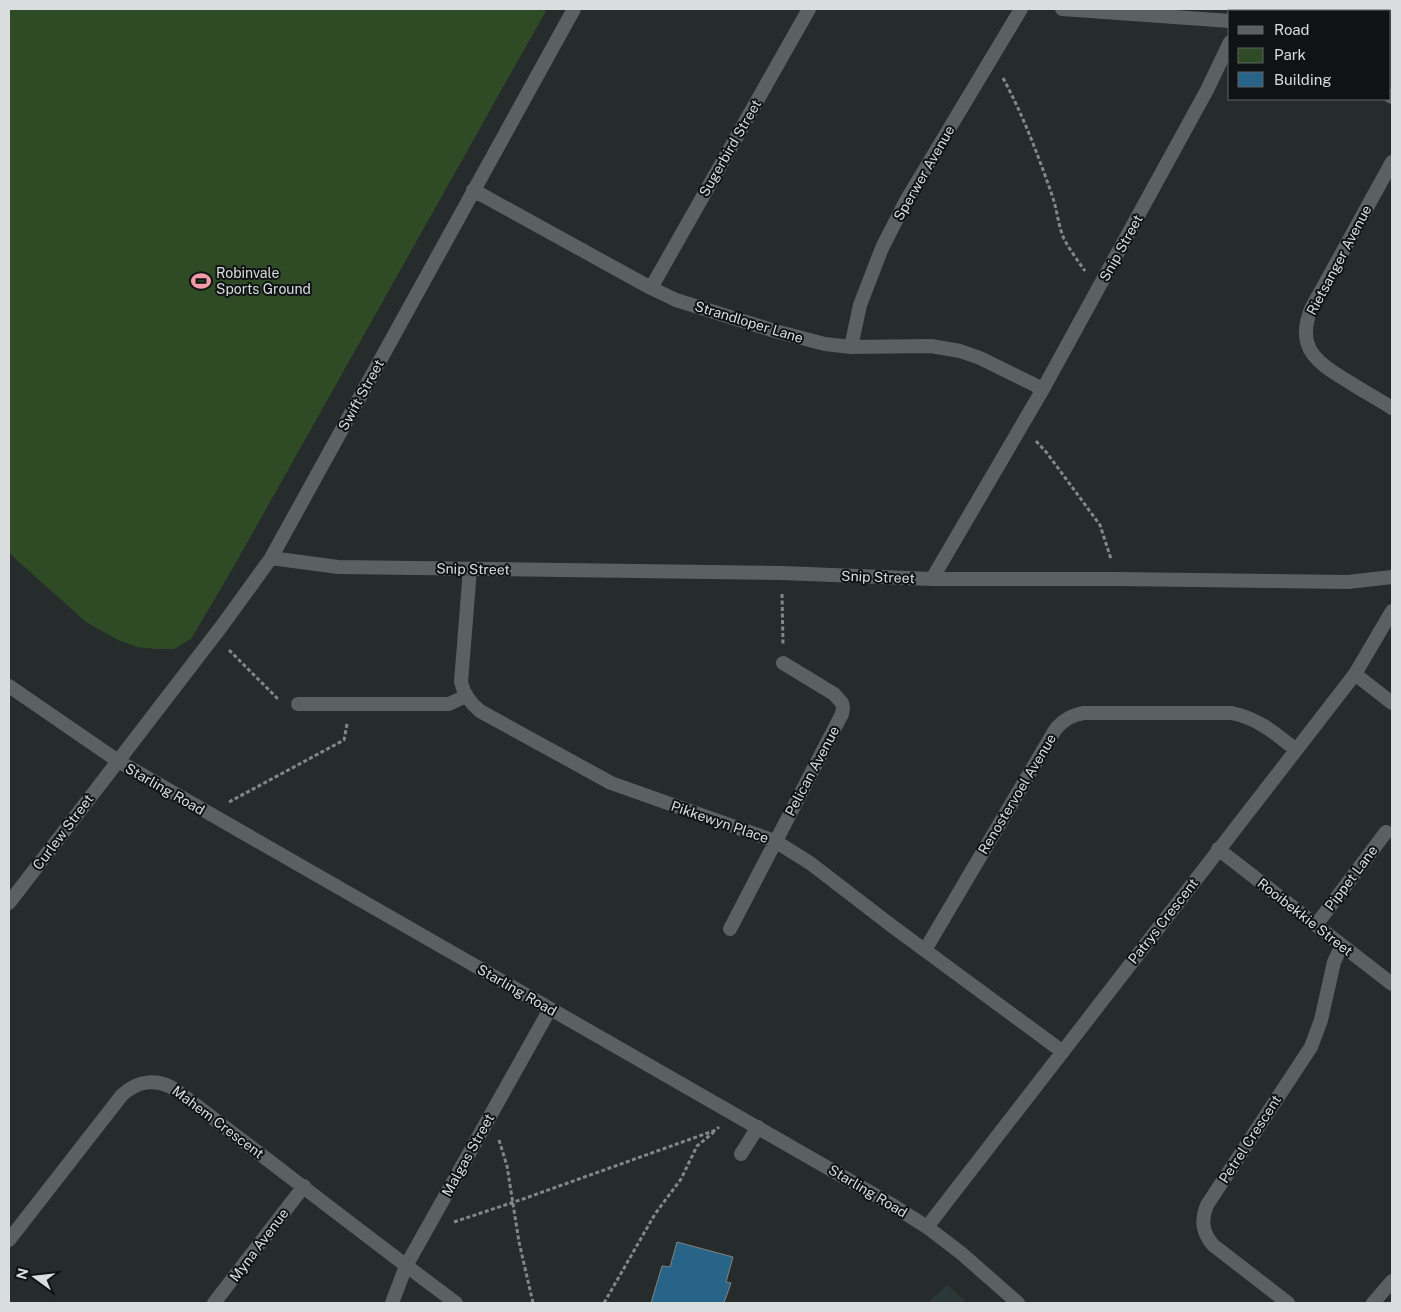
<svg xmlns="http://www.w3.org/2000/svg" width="1401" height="1312" viewBox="0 0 1401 1312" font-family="'Public Sans',sans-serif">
	<rect width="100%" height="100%" fill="#262b2b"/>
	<path fill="#2b3738" d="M947 1285 968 1303H927Z"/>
	<path fill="#2e4b26" d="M9 9H547L233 568 191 639 174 649H156L137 647 118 640 86 622 9 553Z"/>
	<path fill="#286488" stroke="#7f8487" d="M677 1242 733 1257 726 1282 731 1283 724 1303H651L662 1266 670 1267Z"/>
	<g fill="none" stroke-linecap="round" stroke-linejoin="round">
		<path stroke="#828787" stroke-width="3" stroke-dasharray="4 2.5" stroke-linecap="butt" d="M1003 78C1023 115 1038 155 1052 195 1057 209 1058 225 1064 239 1070 250 1078 261 1085 271
			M1036 441 1047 453 1100 525 1111 559
			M782 594 783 645
			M229 650 277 698 280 699
			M229 802 344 740 347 724
			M499 1140 507 1166 519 1242 533 1303
			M454 1222 523 1199 716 1130 719 1127
			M604 1303 655 1214 681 1179 697 1146 714 1132"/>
		<path stroke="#5b6161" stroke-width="14" d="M1355 674 1392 703
			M298 704H449L466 696
			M741 1154 758 1127"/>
		<path stroke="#5b6161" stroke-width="14" d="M1062 9 1230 21
			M1244 11V9
			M1390 96 1392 97
			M1392 162 1311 309C1295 349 1318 363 1349 382 1363 391 1378 399 1392 408
			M473 190 651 288 676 300 775 331 825 344 851 347 931 346 960 351 980 358 1043 389
			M651 288 809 9
			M851 347 860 305 882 248 907 199 1021 9
			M271 558 338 567 782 573 932 579H1117L1348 582 1392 577
			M470 569 461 682C464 695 470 703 480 711L611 783 775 841 810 863 892 926 1063 1052
			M932 579 1043 389 1207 90 1230 42
			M1218 849 1392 984
			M9 903 221 627 271 558 574 9
			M1316 925 1386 832
			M730 929 842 714 843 708 842 703 834 694 783 663
			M925 950 1055 730C1063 720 1071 715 1084 713H1232C1259 719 1275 733 1296 750
			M927 1227 1355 674 1392 611
			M9 1240 122 1095C138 1080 158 1078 176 1090 270 1161 362 1233 456 1303
			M214 1303 304 1186
			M392 1303 406 1266 550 1009
			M1288 1303 1213 1245C1202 1232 1201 1220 1207 1205L1311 1047 1321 1020 1334 962 1342 945
			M1373 1303 1392 1281"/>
		<path stroke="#5b6161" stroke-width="14" d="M9 686 118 761 889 1203 927 1227 961 1253 1018 1303"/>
	</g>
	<defs>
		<symbol id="stadium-bare" viewBox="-9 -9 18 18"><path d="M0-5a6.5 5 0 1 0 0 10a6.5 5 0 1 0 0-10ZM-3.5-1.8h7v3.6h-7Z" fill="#f39aa7" stroke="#101313" stroke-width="2.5" paint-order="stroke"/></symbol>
	</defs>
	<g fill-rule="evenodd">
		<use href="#stadium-bare" x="187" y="267" width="28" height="28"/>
	</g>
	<g text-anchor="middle" stroke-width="4" stroke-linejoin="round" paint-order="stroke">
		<g font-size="14" fill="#d9dddd" stroke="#101313">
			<text transform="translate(730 148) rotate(-60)" y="5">Sugerbird Street</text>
			<text transform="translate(924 173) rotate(-60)" y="5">Sperwer Avenue</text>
			<text transform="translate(1121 248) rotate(-61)" y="5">Snip Street</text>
			<text transform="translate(1339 260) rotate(-62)" y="5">Rietsanger Avenue</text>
			<text transform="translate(749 322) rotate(17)" y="5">Strandloper Lane</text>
			<text transform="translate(361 395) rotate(-61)" y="5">Swift Street</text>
			<text transform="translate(473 569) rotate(1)" y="5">Snip Street</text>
			<text transform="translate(878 577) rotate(2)" y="5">Snip Street</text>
			<text transform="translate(812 771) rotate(-62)" y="5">Pelican Avenue</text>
			<text transform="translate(165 789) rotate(30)" y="5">Starling Road</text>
			<text transform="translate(1017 794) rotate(-59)" y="5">Renostervoel Avenue</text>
			<text transform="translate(720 822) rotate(19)" y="5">Pikkewyn Place</text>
			<text transform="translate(63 832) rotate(-53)" y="5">Curlew Street</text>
			<text transform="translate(1351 878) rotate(-53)" y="5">Pippet Lane</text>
			<text transform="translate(1305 917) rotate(38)" y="5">Rooibekkie Street</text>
			<text transform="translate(1163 921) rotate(-52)" y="5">Patrys Crescent</text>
			<text transform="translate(517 990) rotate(30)" y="5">Starling Road</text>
			<text transform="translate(218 1122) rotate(37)" y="5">Mahem Crescent</text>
			<text transform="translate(1250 1139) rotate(-57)" y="5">Petrel Crescent</text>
			<text transform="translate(468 1155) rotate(-61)" y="5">Malgas Street</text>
			<text transform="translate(868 1191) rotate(31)" y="5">Starling Road</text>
			<text transform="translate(259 1245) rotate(-53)" y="5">Myna Avenue</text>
		</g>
		<g font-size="14" fill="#d9dddd" stroke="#101313" text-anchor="start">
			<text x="216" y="278">Robinvale<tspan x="216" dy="16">Sports Ground</tspan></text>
		</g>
	</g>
	<rect width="1401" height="1312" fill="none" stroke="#d9dddd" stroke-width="20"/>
	<rect x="1228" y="10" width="162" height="90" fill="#101313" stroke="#606464"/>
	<rect x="1238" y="26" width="25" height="8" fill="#5b6161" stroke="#606464"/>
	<text x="1274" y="35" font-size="15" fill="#d9dddd">Road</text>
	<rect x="1238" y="48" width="25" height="15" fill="#2e4b26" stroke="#606464"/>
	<text x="1274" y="60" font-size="15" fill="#d9dddd">Park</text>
	<rect x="1238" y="72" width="25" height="15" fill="#286488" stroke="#606464"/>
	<text x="1274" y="85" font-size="15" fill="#d9dddd">Building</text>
	<g transform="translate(35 1277) rotate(285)" stroke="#101313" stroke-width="4" paint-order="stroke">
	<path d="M0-4L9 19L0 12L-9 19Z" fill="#d9dddd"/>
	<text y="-8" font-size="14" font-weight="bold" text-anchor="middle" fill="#d9dddd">N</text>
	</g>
</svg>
